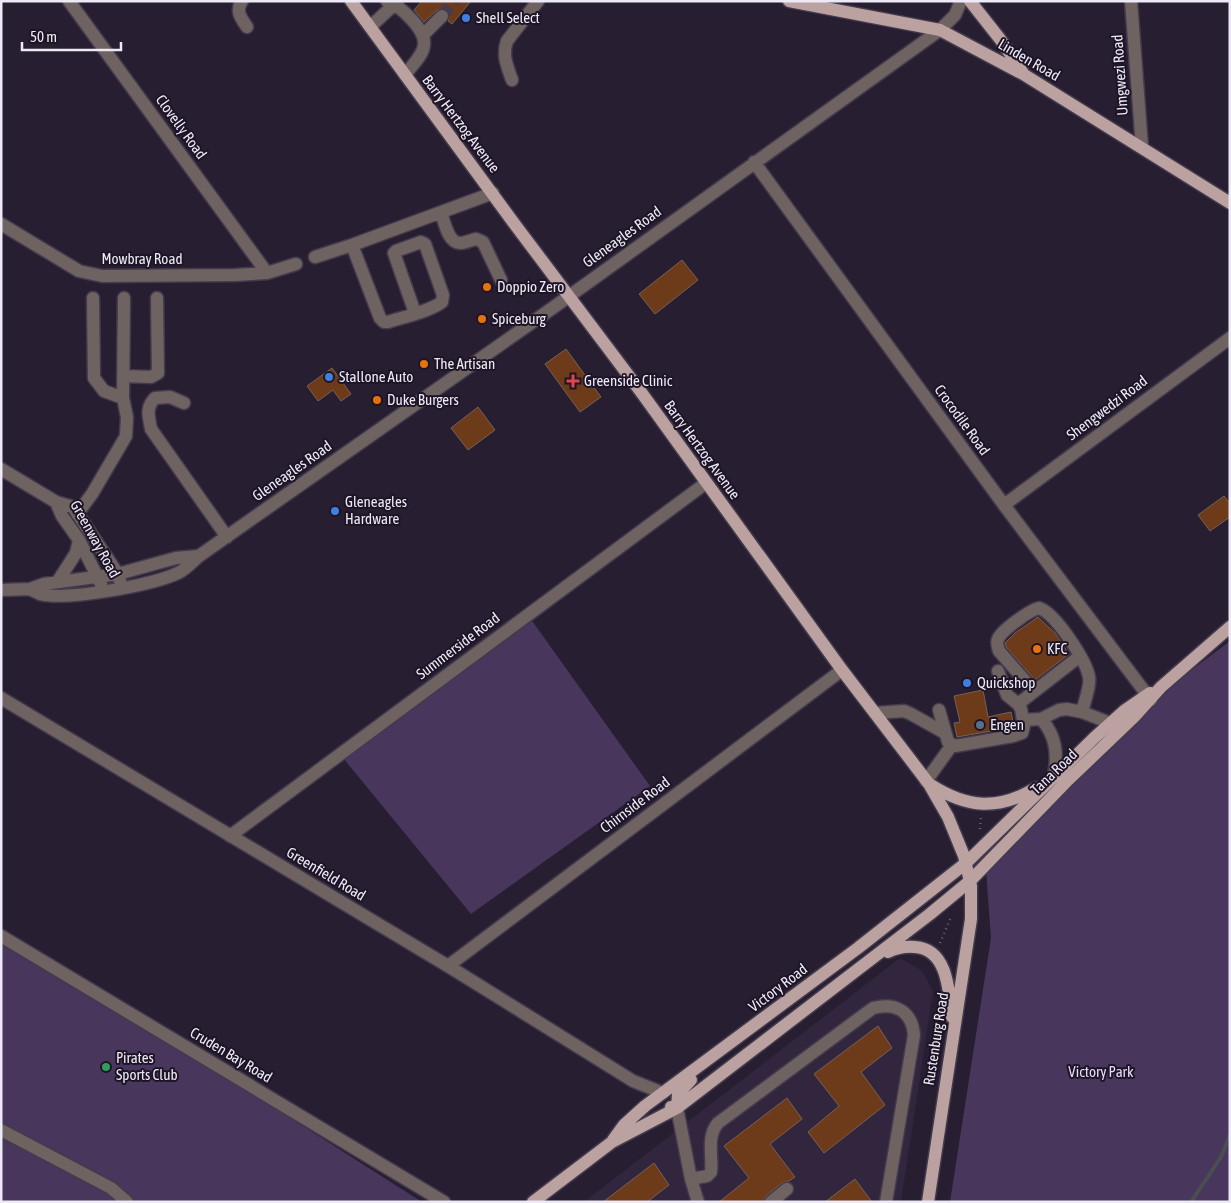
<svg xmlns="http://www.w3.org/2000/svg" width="1231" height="1203" viewBox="0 0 1231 1203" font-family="'Asap Condensed',sans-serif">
	<rect width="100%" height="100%" fill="#271f31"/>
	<path fill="#31263e" d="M900 958 922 971 933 991 901 1202H584Z"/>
	<path fill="#48365d" d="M530 618 650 786 471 914 339 753Z
		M1230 641V1202H950L991 938 985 857 1144 706Z
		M1 933 422 1202H1Z"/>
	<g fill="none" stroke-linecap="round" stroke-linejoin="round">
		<path stroke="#494e52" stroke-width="4" d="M1191 1202 1221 1157 1230 1135"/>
	</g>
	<path fill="#6d3b19" stroke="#776154" d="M422 1H471L452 24 448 21 450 13 444 8 437 10 424 22 414 10Z
		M682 260 698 280 655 314 639 294Z
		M566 349 601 397 580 412 545 364Z
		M332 368 351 394 341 401 333 390 318 401 307 386Z
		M478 407 495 430 468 450 451 428Z
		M1224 496 1230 504V517L1210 531 1198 515Z
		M1038 617 1055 633 1069 654 1035 680 1006 647 1005 643 1015 633Z
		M983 690 988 717 1011 712 1014 727 957 737 954 723 960 722 954 696Z
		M878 1026 892 1048 861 1072 885 1105 824 1153 808 1132 839 1106 814 1074Z
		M787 1098 802 1119 770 1144 795 1177 789 1181 782 1183 766 1196 763 1202H719L749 1178 724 1146Z
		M654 1163 669 1185 647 1202H603Z
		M855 1179 872 1202H825Z"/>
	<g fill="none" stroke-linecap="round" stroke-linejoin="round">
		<path stroke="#453d4f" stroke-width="12" stroke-dasharray="12 6" stroke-linecap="butt" d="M442 16 455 1"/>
		<defs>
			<path id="minor" d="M69 1 267 273
				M242 1C235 11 241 18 247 27
				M387 1C400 6 426 29 424 45 423 56 411 66 405 75
				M1131 1 1142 147
				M370 27 398 1
				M423 35 442 16
				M512 80C507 66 502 55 507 41L538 1
				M754 162 1004 505 1151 700
				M441 212C444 221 448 243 460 243 465 243 471 240 476 239L483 242 501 280
				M1 224 79 271 102 276 235 275 267 273 296 264
				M352 245 380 318 384 322H388C404 317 428 312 442 302L443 295 425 244 421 242 396 251 394 253 415 313
				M315 257 352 245 493 193
				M123 376 151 377 158 373 157 298
				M123 398 124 298
				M184 403 170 397 155 398C145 408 149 417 151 429L227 537
				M1 469 56 502 73 507 118 574 120 581
				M56 502 62 516 79 540 101 584
				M1004 505 1230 338
				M77 514 92 494 126 436 127 417 123 398 104 391 94 378 93 298
				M58 581 76 553 79 540
				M30 589C33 591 37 592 40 594 67 601 152 585 178 573 186 569 192 562 199 556L554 307 940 30 955 15 961 1
				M1 590 30 589 44 584 118 574 176 558 199 556
				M1034 691 999 651C998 647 996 643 998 639 1002 630 1030 610 1039 608 1055 613 1086 660 1089 677 1091 685 1084 703 1082 712
				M1 698 448 966 633 1081 663 1093
				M1018 704 1080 656
				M939 710 947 738 948 742 955 746 1013 736 1022 733 1024 726 1021 709 1018 704 1007 695 998 671
				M875 713 904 711 911 714 945 733
				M1041 719C1056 735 1058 755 1054 775
				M1023 720 1041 719 1059 710 1067 709 1082 712 1110 723
				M926 781 952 745
				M230 836 706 483
				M1 936 444 1202
				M448 966 842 670
				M677 1108 691 1179 698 1202
				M1 1130 111 1188 127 1202
				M691 1179 707 1176 711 1172C713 1156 706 1137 718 1123L873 1008C895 1002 912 1011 914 1035L886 1202
				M771 1202 787 1189"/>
			<path id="major" d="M351 1 516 226 641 392 842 670 929 784 948 817 964 856 971 886V919L928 1202
				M789 1 940 30 1023 74 1230 203
				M970 1 1000 39 1023 73
				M931 785C967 808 998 811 1036 788
				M888 952C896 948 905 946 915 947 948 949 949 992 952 1017
				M671 1107 677 1108 678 1094 691 1080
				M613 1140 624 1125 645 1106 858 948 966 863 1094 738 1124 711 1150 693
				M533 1202 612 1142 677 1108 930 914 970 881 1066 782 1134 717 1161 687 1230 627"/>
		</defs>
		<use href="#minor" stroke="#433b4d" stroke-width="15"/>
		<use href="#major" stroke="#433b4d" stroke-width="15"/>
		<path stroke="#686171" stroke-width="2.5" stroke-dasharray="1 4" stroke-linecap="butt" d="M980 829 981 816
			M940 943 951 917"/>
		<use href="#minor" stroke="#6f6361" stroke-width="12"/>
		<use href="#major" stroke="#bba2a0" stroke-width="12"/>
	</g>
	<g fill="#3f7fe0" stroke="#1d1526" stroke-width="2">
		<circle cx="466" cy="18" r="5"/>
		<circle cx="329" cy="377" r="5"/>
		<circle cx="335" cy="511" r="5"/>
		<circle cx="967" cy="683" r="5"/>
	</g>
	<g fill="#e8710a" stroke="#1d1526" stroke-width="2">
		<circle cx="487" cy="287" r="5"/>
		<circle cx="482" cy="319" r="5"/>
		<circle cx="424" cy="364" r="5"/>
		<circle cx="377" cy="400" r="5"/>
		<circle cx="1037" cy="649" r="5"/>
	</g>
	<path fill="#e0444e" stroke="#1d1526" stroke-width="2" d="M570.5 373.5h5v5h5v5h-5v5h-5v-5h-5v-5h5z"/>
	<circle fill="#5c6f8a" stroke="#1d1526" stroke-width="2" cx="980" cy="725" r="5"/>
	<circle fill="#2e9e5b" stroke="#1d1526" stroke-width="2" cx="106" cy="1067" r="5"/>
	<g text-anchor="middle" stroke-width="4" stroke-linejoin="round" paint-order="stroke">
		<g font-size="15" fill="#eee9f6" stroke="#1d1526" text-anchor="start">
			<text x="476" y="23">Shell Select</text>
			<text x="497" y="292">Doppio Zero</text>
			<text x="492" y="324">Spiceburg</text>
			<text x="434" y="369">The Artisan</text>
			<text x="339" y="382">Stallone Auto</text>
			<text x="584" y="386">Greenside Clinic</text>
			<text x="387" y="405">Duke Burgers</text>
			<text x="345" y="507">Gleneagles<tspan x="345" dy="17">Hardware</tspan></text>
			<text x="1047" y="654">KFC</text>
			<text x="977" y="688">Quickshop</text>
			<text x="990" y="730">Engen</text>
			<text x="116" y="1063">Pirates<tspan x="116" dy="17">Sports Club</tspan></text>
		</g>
		<g font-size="15" fill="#eee9f6" stroke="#1d1526">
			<text transform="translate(1029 60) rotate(30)" y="5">Linden Road</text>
			<text transform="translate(1120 75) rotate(-94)" y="5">Umgwezi Road</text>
			<text transform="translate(461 124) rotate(53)" y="5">Barry Hertzog Avenue</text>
			<text transform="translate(181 127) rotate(54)" y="5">Clovelly Road</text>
			<text transform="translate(622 237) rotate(-36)" y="5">Gleneagles Road</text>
			<text x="142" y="264">Mowbray Road</text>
			<text transform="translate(1107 408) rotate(-37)" y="5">Shengwedzi Road</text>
			<text transform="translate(962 420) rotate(54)" y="5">Crocodile Road</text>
			<text transform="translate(702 450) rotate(54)" y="5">Barry Hertzog Avenue</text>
			<text transform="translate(292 471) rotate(-35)" y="5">Gleneagles Road</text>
			<text transform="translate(95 539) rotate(61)" y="5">Greenway Road</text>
			<text transform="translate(458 646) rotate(-37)" y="5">Summerside Road</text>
			<text transform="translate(1054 772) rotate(-44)" y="5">Tana Road</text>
			<text transform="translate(635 805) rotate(-37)" y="5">Chirnside Road</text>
			<text transform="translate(326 874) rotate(31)" y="5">Greenfield Road</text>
			<text transform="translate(778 988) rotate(-37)" y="5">Victory Road</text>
			<text transform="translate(936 1039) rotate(-81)" y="5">Rustenburg Road</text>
			<text transform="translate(231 1055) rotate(31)" y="5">Cruden Bay Road</text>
		</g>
		<g font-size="15" fill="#e7dafa" stroke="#1d1526">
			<text x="1101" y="1077">Victory Park</text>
		</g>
	</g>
	<rect width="1231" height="1203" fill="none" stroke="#eee9f6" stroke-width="5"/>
	<path d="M22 42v8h99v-8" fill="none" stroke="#eee9f6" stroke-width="2.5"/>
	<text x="30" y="42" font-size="15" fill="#eee9f6" stroke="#1d1526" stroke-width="4" paint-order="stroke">50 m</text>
</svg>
